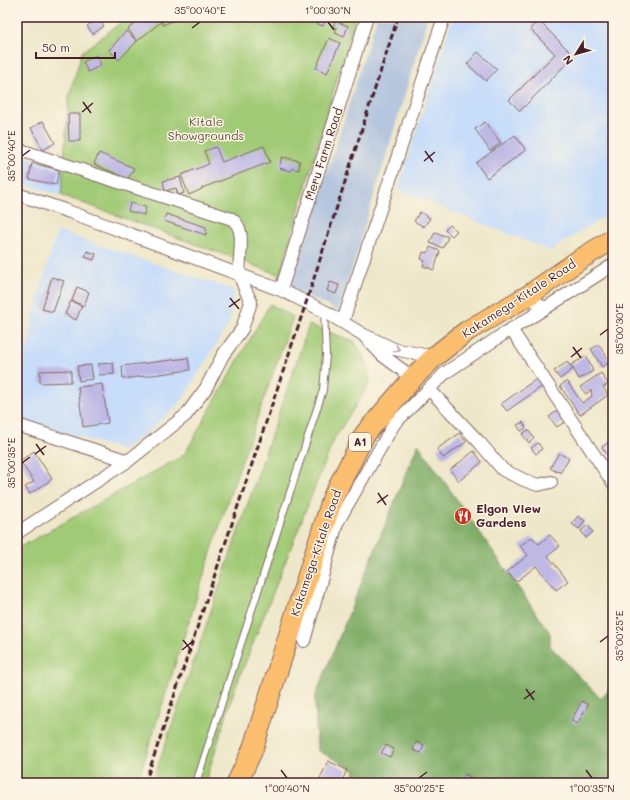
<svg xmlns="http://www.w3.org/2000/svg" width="630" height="800" viewBox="0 0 630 800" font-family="Mali,sans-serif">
	<rect width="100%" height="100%" fill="#fcf5e5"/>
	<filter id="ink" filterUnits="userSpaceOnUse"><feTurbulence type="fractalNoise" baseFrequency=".025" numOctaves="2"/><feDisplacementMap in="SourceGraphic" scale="8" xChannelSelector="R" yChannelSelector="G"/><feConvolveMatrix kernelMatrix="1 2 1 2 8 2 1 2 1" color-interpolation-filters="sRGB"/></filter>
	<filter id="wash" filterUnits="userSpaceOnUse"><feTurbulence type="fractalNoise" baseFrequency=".012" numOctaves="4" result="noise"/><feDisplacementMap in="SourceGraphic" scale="16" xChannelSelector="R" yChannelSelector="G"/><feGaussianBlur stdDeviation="0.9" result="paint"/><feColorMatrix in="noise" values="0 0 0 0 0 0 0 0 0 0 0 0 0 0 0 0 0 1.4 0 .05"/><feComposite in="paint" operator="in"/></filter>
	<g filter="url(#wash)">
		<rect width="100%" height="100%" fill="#eee7c9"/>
		<path fill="#c8ddf9" d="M453 17H613V211L550 251 398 189Z
			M17 153 63 169 61 195 17 182Z
			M57 231 234 290 229 323 182 401 149 431 122 450 17 417V392L36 304Z"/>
		<path fill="#b6c6de" d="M377 17H428L339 311 290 288Z"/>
		<path fill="#a1ca76" stroke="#767450" d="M129 17H355L280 275 61 195 69 96 82 52 124 20Z
			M270 304 293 317 228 500 137 783H17V549L184 455Z
			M309 325 354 341 367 363 370 383 334 439 234 691 205 783H152Z"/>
		<path fill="#80ae67" stroke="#656649" d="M418 444 550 633V646L601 699 613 685V783H353L355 770 317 750 315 697Z"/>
		<g id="blocks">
			<path fill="#beb8e5" d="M143 17H157L161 22 137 41 128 29Z
				M160 17H182L163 25Z
				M303 17H326L323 26 303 18Z
				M98 18 104 26 93 34 87 26Z
				M538 20 574 56 520 111 509 100 555 54 530 29Z
				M335 21 348 26 344 37 335 33 337 28 333 27Z
				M126 31 137 41 119 60 109 50Z
				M329 38 340 43 327 73 316 68Z
				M478 52 497 69 486 81 467 64Z
				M96 55 101 65 88 72 83 62Z
				M68 114H80V141H69Z
				M43 121 55 143 43 150 31 128Z
				M485 122 501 143 490 151 475 129Z
				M515 135 526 150 487 178 476 163Z
				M264 146 270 162 202 188V189L189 195 181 175 209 164 204 151 216 147 222 162Z
				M99 153 134 168 128 179 94 164Z
				M282 157 300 161 299 170 292 168 291 171 279 168Z
				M32 163 59 170 56 185 29 179Z
				M17 172 24 174 21 183 17 182Z
				M180 177 184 193 178 195 176 188 165 191 163 181Z
				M130 203 146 207 144 215 128 211Z
				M420 212 430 218 424 227 414 221Z
				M166 214 206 227V235L164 221Z
				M450 225 457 231 452 236 445 230Z
				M435 232 448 237 443 248 430 243Z
				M430 247 440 251 434 270 423 266 425 261 421 259 423 252 428 253Z
				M87 251 96 254 94 260 85 257Z
				M52 277 64 281 53 312 42 309Z
				M330 282 339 285 336 294 327 291Z
				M77 287 89 292 84 306 72 301Z
				M71 301 82 306 76 320 65 314Z
				M599 345 610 362 602 367 591 349Z
				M586 356 593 371 579 379 571 365Z
				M188 358 190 370 123 379 122 366Z
				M567 362 573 369 560 379 554 371Z
				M113 363 114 374 99 375 98 364Z
				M91 365 93 379 79 381 77 366Z
				M71 370V382L40 383V371Z
				M601 373 608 384 603 387 608 395 580 415 560 386 567 381 582 403 592 396 591 390 586 394 580 387Z
				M539 377 544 385 507 411 501 404Z
				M102 384 108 423 83 427 78 387Z
				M558 410 566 421 557 427 549 417Z
				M523 422 526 428 521 431 517 425Z
				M528 430 534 438 529 443 522 434Z
				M460 433 466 442 443 458 437 449Z
				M613 439V452L608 456 602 447Z
				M538 443 542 449 536 454 531 448Z
				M34 451 52 479 30 494 25 487 34 482 20 461Z
				M474 451 482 462 459 481 450 470Z
				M559 453 569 459 560 473 558 471 557 472 550 468Z
				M578 516 585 521 579 529 572 524Z
				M588 525 593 532 586 538 581 531Z
				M550 535 560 546 548 556 568 581 556 590 536 566 516 582 507 572 528 555 520 546 532 537 539 544Z
				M582 701 588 705 577 724 571 721Z
				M416 742 424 745 421 753 413 750Z
				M386 745 394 749 390 757 381 753Z
				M328 761 347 770 341 783H318Z
				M465 774 477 781 475 783H460Z"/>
		</g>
	</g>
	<g filter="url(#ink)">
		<use href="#blocks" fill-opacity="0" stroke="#836562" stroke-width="1"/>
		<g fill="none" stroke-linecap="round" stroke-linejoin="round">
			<defs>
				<path id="service" d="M196 783 323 390 326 355 324 311"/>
				<path id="minor" d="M17 149 232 219C248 231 237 257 240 275 242 284 247 293 251 302L242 329 223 355 206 388 186 415 128 461 17 533
					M17 194 70 212 281 290 324 311 362 334 394 349 434 357
					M281 290 367 17
					M529 295 544 309 613 265
					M343 321 444 17
					M511 329 613 483
					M365 337 382 355 401 369 412 379
					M429 389 480 443 503 470 524 480 538 485 551 482
					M17 425 128 461
					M304 641 337 523 394 424 445 373 502 335 544 309"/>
				<path id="trunk" d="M237 783 252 751 333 497 365 434 412 379 434 357 467 331 529 295 579 260 613 239"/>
			</defs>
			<use href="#service" stroke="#836562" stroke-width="8"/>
			<use href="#minor" stroke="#836562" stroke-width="14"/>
			<use href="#trunk" stroke="#836562" stroke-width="22"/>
			<use href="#service" stroke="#fff" stroke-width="6"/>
			<use href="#minor" stroke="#fff" stroke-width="12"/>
			<use href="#trunk" stroke="#fbbe6e" stroke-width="20"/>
			<path stroke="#4a1f2b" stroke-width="3" stroke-dasharray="6 3" stroke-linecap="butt" d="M145 783 306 303 398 17"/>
		</g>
		<defs><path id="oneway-chevron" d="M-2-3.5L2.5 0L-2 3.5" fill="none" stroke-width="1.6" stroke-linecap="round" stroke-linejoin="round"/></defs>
		<use stroke="#ae9aa0" href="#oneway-chevron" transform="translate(397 349) rotate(19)"/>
	</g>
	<path fill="none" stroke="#4a1f2b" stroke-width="1.5" d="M328 22 334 30M192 28 200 22M83 102 91 113M82 112 93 103M425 151 433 162M22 156 30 150M424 161 435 152M230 298 239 309M229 307 240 299M600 335 608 329M573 347 581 358M571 357 582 348M36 444 44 455M35 454 46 446M22 463 30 457M378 493 386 505M377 503 388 495M183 640 192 651M600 642 608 636M182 650 193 641M526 689 534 700M524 699 535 691M281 770 287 778M586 770 592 778M419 778 427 772"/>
	<defs>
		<symbol id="restaurant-disc" viewBox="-11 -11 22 22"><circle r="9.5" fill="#c8321e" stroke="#fcf5e5"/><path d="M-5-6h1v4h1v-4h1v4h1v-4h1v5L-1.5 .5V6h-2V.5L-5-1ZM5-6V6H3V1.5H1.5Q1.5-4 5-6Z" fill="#fff"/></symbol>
	</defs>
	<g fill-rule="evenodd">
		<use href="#restaurant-disc" x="453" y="506" width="20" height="20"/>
	</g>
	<g text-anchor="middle" stroke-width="3" stroke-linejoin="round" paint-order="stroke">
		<rect fill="#fcf5e5" stroke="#7f5f63" stroke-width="1" x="349" y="433" width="22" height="18" rx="3"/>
		<g font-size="11" font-weight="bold" fill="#4a1f2b">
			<text x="360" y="446">A1</text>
		</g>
		<g font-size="12" fill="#645242" stroke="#fcf5e5">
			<text x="206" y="126">Kitale<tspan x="206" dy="14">Showgrounds</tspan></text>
		</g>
		<g font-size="12" fill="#4a1f2b" stroke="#fcf5e5">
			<text transform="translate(324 154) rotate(-72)" y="4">Meru Farm Road</text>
			<text transform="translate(519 299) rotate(-33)" y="4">Kakamega-Kitale Road</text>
			<text transform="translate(316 553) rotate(-71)" y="4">Kakamega-Kitale Road</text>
		</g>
		<g font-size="12" font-weight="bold" fill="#4a1f2b" stroke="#fcf5e5" text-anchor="start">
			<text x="476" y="513">Elgon View<tspan x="476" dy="14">Gardens</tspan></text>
		</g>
	</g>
	<rect width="630" height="800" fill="none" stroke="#fcf5e5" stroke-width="44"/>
	<g transform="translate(576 54) rotate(233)" stroke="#fcf5e5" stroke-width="3" paint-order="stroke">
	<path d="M0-3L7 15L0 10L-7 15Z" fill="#4a1f2b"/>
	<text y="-6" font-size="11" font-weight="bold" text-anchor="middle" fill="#4a1f2b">N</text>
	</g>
	<path d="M36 52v6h79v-6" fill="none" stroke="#4a1f2b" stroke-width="2"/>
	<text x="42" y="52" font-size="12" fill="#4a1f2b" stroke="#fcf5e5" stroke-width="3" paint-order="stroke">50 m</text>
	<rect x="22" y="22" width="586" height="756" fill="none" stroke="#4a1f2b" stroke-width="1.5"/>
	<g font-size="10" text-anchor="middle" fill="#4a1f2b">
		<text x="200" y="14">35°00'40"E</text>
		<text x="328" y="14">1°00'30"N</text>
		<text transform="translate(11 156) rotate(-90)" y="4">35°00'40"E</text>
		<text transform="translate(619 329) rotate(-90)" y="4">35°00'30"E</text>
		<text transform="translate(11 463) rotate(-90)" y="4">35°00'35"E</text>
		<text transform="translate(619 636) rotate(-90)" y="4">35°00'25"E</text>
		<text x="287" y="792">1°00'40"N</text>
		<text x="419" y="792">35°00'25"E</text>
		<text x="592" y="792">1°00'35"N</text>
	</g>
</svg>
